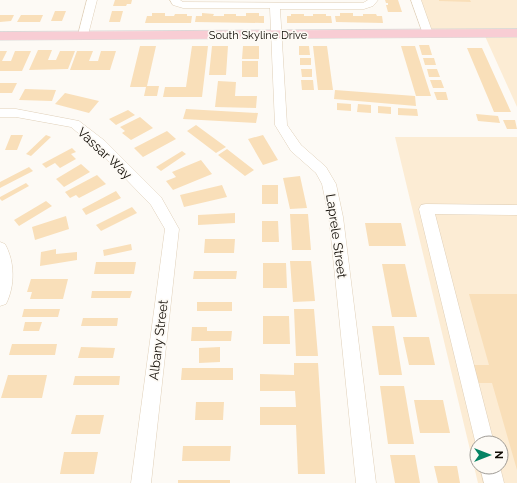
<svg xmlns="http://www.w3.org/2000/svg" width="517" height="483" viewBox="0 0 517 483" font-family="Raleway,sans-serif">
	<rect width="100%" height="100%" fill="#fdfaf5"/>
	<path fill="#fcecd4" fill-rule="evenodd" d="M416 0H517V107L484 34H428Z
		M395 137H517V483H478ZM477 443H501V467H477Z"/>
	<path fill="#f9dfb9" d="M115 0H132L131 4H127L126 6H113Z
		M385 0H398L402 12H388L386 5H388V3H386Z
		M439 0H470L471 2 439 1Z
		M55 11H66L62 21H51Z
		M112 11H123L120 22H109Z
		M152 13H165V16H174L175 14H187V16H192L191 23H145L147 16H152Z
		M202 13 214 14 213 16H224V14H236V16H246V13H259V16H264V23L195 22 196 16H202Z
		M340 13H353V16H363V14H376L377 16H382L383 23 336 22 335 16H340Z
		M291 14H304V16H313V14H326V16H331L332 23H287V16H291Z
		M0 15H14L11 21 0 22Z
		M21 15H43L40 22H17Z
		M419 45H429L432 55H422Z
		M140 46H156L147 86H159L157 96H144L146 87H130Z
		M192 46H208L202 97H163L165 87H186Z
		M212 46H228L226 75H209Z
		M243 46H259V59H242Z
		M299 46H309L310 55H299Z
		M313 46H327L333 90H318Z
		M401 46H415L431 96H416Z
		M467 48H482L511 112H494Z
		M38 50H52L48 60H56L60 51H75L68 69 29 70Z
		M0 51H7L2 61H11L15 51H31L22 71H0Z
		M77 51H93L89 61H98L101 51H116L110 70H70Z
		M300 58H311V65H300Z
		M423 58H434L436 65H425Z
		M242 61H258V77H242Z
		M301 69H312V77H302Z
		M427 69H437L440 77H429Z
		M301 80H313L314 90H302Z
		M430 80H441L444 88H433Z
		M218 81 236 82 235 96H257L256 108 215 107Z
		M0 83H17L12 93H0Z
		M25 89 56 90 52 101 19 100Z
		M335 90 415 96 416 106 334 99Z
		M434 92H446L448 100H437Z
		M65 93 99 101 89 113 55 104Z
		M337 103 351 104V111L337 110Z
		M358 104 371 105V113L357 112Z
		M378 106 391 107V114L378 113Z
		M398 108 417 109 418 116 398 115Z
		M186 109 258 113 256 123 183 119Z
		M128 110 135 115 116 125 109 119Z
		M476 114 498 116 500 123 478 121Z
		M140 117 153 128 131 140 122 133 125 131 120 127Z
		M503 120H515L517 129H507Z
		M196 125 226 147 216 153 187 131Z
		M167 131 176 139 143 157 134 148Z
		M11 135H23L17 150H5Z
		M46 135 51 137 31 156 26 154Z
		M263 135 278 160 263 165 248 139Z
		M72 148 76 152 71 154 76 159 60 168 55 163 46 168 42 164Z
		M227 149 254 170 245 176 218 155Z
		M182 151 186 154 161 171 156 167Z
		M201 160 212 174 173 190 166 181 176 177 172 172Z
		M81 164 90 172 64 187 56 179Z
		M29 167 33 171 0 188V182Z
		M97 175 106 184 79 198 76 195 70 198 65 192Z
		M300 176 307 208 290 209 283 178Z
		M26 183 29 186 2 201 0 199V197Z
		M222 185 227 197 184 207 180 195Z
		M262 185H278V204H262Z
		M116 191 121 198 86 215 82 209Z
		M46 201 52 206 19 226 14 220Z
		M132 207 137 213 101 231 96 225Z
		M235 213V223L198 225V215Z
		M290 214H308L311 250H292Z
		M66 216 69 229 35 240 32 227Z
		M262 221H278L279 242H262Z
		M365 223H401L406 246H369Z
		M205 239H235L234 253H204Z
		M131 244 132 250 104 256 103 250Z
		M56 249V254L77 252V260L40 266 41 252Z
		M290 261H311L315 301 293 302Z
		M96 262H136L134 274H94Z
		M263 263H286L287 288H263Z
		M382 264H405L417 317H392Z
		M194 271H237L236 279H193Z
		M31 279H68L63 299H30L32 292H27Z
		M92 291H132L130 298H91Z
		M469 294H517V470L492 383H474L470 365H489Z
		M197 302H232V311H197Z
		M24 309H60L58 317H22Z
		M294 309H314L318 356H296Z
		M263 316H289L290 344H263Z
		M83 318H118L117 326H81Z
		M25 322H42L39 331H23Z
		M372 326H394L402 375H379Z
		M192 327H207V331H232L231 341H191Z
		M403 337H429L435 365H409Z
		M12 344H57L55 355H9Z
		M81 347 115 348 113 358H78Z
		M220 347V362L199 363V348Z
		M294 363H318L325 474H298L296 425H260V407H296L295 391H260V374L294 375Z
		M182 368H233V380H181Z
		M8 375H47L42 398H1Z
		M75 376H120L119 385H73Z
		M380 386H404L414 444H388Z
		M414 400H443L450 433H420Z
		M196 402H224L223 420H195Z
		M76 415H104L100 434H71Z
		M183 446H231L230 461H182Z
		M64 452H98L94 474H60Z
		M390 455H415L420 483H395Z
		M434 466H457L460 483H438Z
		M178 480H230V483H178Z"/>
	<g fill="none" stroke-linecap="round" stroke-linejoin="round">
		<defs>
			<path id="minor" d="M87 0H97L88 35 83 38 78 35Z
				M170 0H180L183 2 363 3 368 0H378L373 6 364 9H280L287 125 301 145 326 167 336 184 343 217 376 483H356L329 217 322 184 316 173 291 151 275 125 270 8H183L173 5Z
				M411 0H421L433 34 432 36 428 37 423 34Z
				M0 109H16L79 121 105 141 161 197 179 229 151 483H131L165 229 151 205 95 147 71 127 16 117H0Z
				M426 204 517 205V215L435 214 494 443H477V449L419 209 421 205Z
				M0 242 5 244C15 262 15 286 6 304L0 306Z
				M480 467H500L504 483H484Z"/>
			<path id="major" d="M517 29V37L0 40V32Z"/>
		</defs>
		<use href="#minor" stroke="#e0d0b9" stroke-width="1"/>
		<use href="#major" stroke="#d9d8d7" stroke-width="1"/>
		<use href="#minor" fill="#fff" fill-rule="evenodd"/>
		<use href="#major" fill="#f8cdd4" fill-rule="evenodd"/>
	</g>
	<g text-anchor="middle" stroke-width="3.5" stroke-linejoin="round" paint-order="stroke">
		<g font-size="11" fill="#110c05" stroke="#fdfaf5">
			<text x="258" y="39">South Skyline Drive</text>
		</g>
		<g font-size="13" fill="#110c05" stroke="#fdfaf5">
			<text transform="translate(105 153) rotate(43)" y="5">Vassar Way</text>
			<text transform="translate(337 236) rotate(82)" y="5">Laprele Street</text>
			<text transform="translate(158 340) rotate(-83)" y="5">Albany Street</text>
		</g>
	</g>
	<g transform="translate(489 455) rotate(90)"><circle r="19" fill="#fdfaf5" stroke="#9f9b95"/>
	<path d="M0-3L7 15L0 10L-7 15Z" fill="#058364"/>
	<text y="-6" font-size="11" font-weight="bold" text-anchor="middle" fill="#110c05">N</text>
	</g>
</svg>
